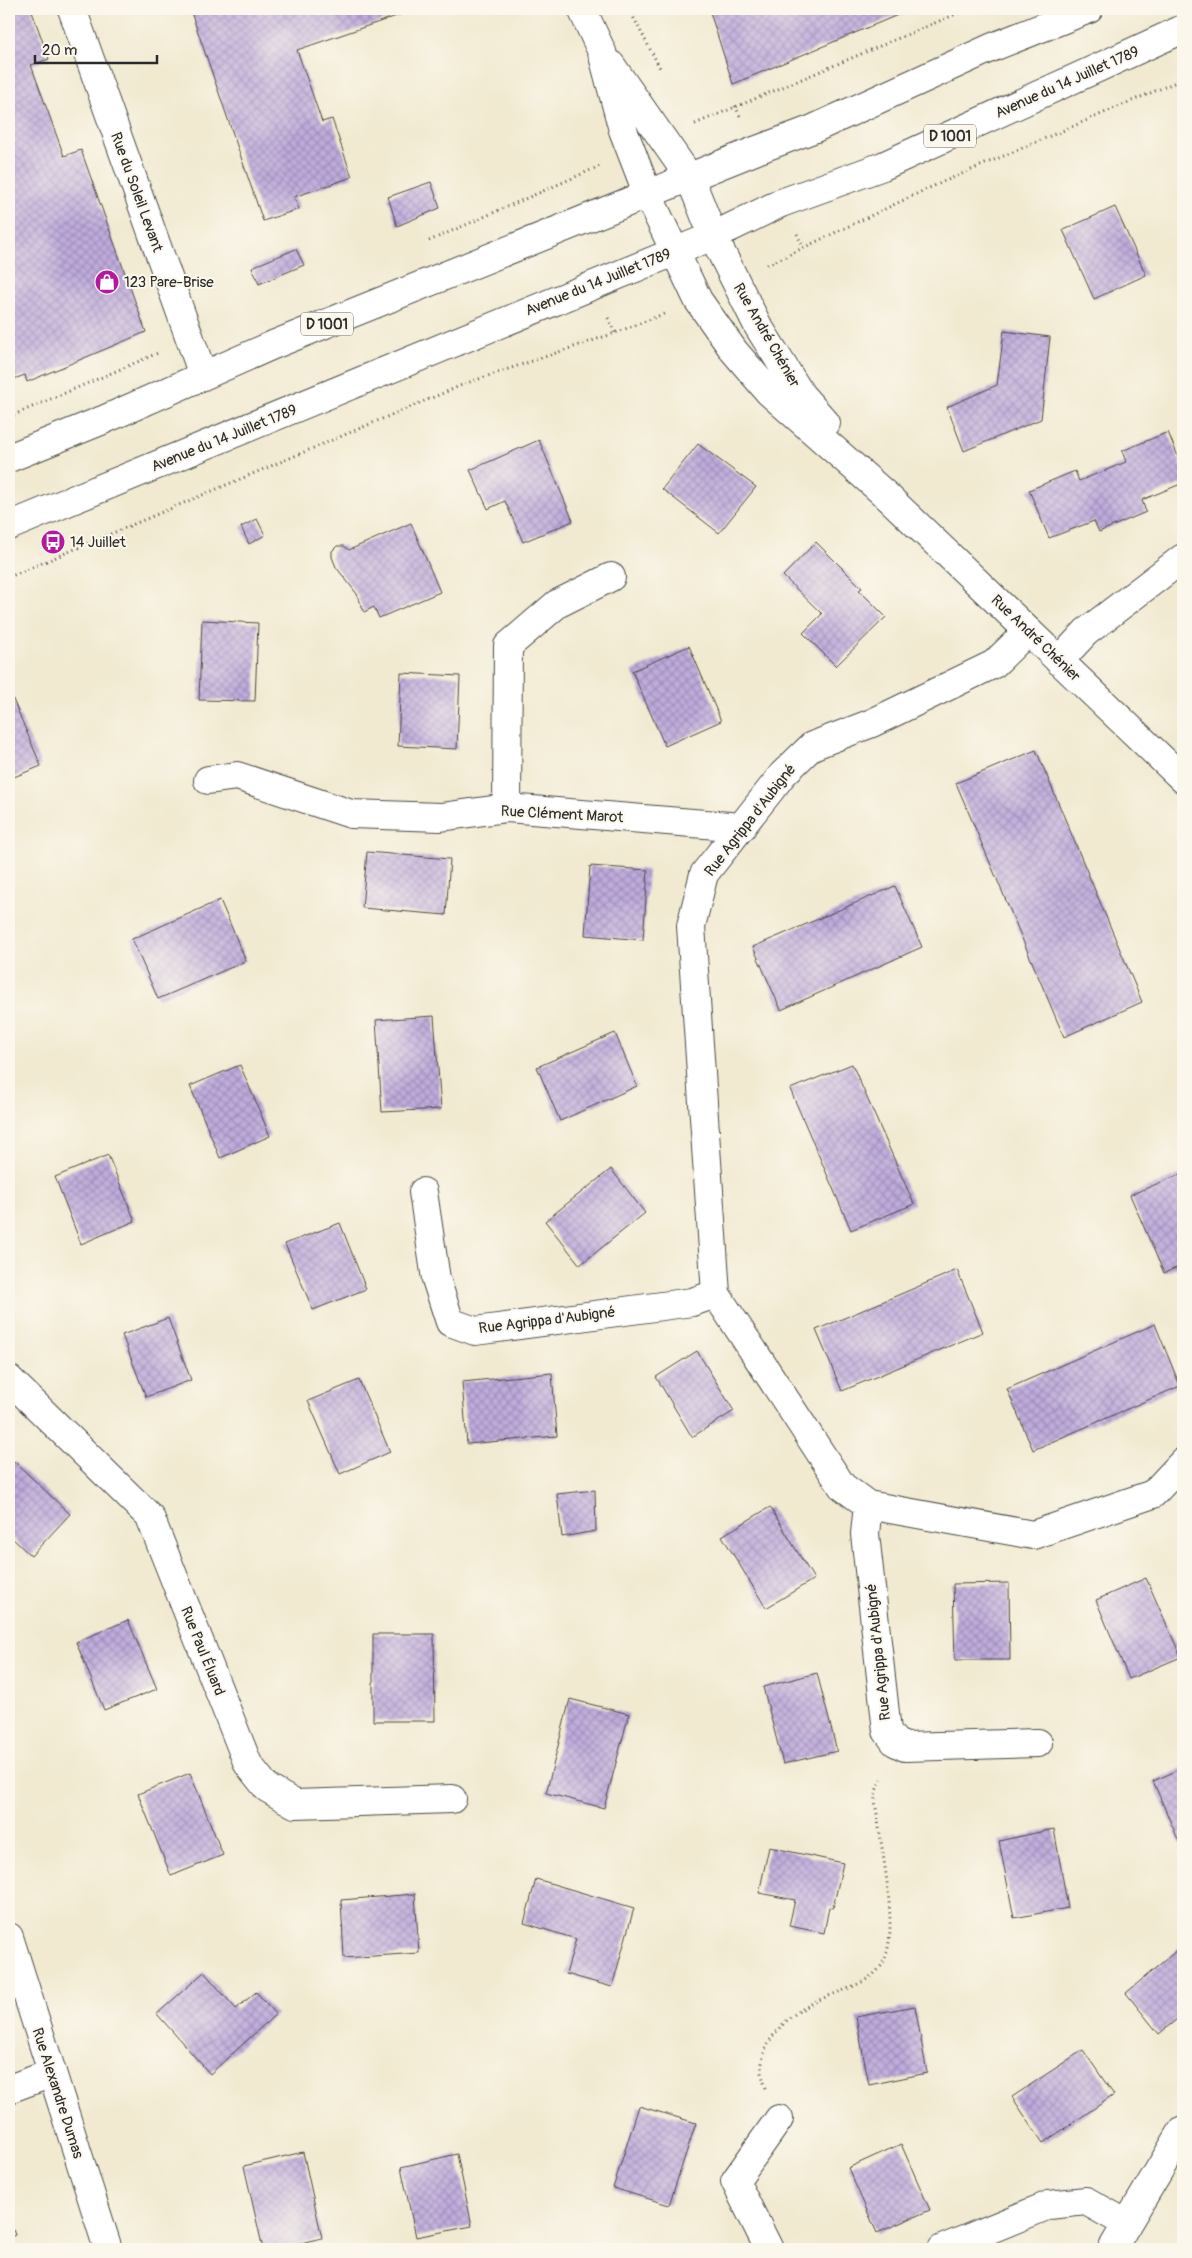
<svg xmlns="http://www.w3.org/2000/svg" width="1192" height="2258" viewBox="0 0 1192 2258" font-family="Pangolin,sans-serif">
	<defs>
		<pattern id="building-cross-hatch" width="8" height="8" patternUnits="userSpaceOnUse" patternTransform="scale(1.25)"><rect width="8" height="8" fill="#c0acdd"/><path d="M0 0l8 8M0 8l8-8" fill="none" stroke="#9c8cb3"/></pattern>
	</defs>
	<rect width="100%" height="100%" fill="#fbf7ec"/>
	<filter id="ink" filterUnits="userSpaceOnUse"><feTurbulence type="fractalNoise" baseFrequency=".02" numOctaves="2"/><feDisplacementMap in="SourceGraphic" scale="10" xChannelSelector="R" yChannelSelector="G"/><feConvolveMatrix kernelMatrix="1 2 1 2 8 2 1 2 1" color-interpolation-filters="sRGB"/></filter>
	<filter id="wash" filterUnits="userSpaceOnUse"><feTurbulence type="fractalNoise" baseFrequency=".0096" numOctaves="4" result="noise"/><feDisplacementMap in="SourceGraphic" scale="20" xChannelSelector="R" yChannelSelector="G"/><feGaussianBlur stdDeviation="1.12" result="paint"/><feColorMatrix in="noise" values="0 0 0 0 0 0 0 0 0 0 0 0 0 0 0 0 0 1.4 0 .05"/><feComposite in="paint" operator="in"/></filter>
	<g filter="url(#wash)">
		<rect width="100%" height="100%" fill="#f1ead1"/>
		<g id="blocks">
			<path fill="url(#building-cross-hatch)" d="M9 9H31L49 59 31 65 64 156 81 150 146 332 27 382 25 375 11 380 9 373Z
				M190 9H417L297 50 322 122 332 119 352 177 294 197 299 209 263 221Z
				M709 9H803L804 10 809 9H912L733 84Z
				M431 182 440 208 397 226 388 197Z
				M1115 207 1146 275 1094 299 1063 230Z
				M296 249 304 265 259 284 252 267Z
				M1004 331 1050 337 1041 419 964 451 947 407 997 385Z
				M1168 432 1183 469V483L1142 500 1146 512 1099 532 1094 521 1049 538 1029 490 1075 471 1079 481 1126 462 1122 451Z
				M539 440 573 521 523 542 505 501 488 509 470 470Z
				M698 444 756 487 719 533 662 489Z
				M257 519 265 535 249 544 241 527Z
				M411 523 440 592 379 618 374 607 364 612 357 594 336 567 332 557V551L337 546H344L349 550Z
				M816 542 862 588 859 590 886 617 836 666 803 633 822 614 783 576Z
				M202 620 258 623 255 701 199 700Z
				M689 646 721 721 665 746 632 671Z
				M401 673 460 676 457 749 398 746Z
				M9 690 41 766 9 779Z
				M1036 750 1142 1002 1064 1037 956 783Z
				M367 852 450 859 446 915 362 908Z
				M590 866 648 870 643 940 585 935Z
				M895 886 922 947 781 1010 753 947Z
				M220 900 246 961 158 999 132 939Z
				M434 1016 441 1109 382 1112 376 1020Z
				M615 1033 637 1086 560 1121 537 1067Z
				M852 1064 914 1204 851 1230 790 1089Z
				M240 1065 270 1136 220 1158 190 1086Z
				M108 1155 135 1221 81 1244 55 1177Z
				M611 1169 645 1213 580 1265 545 1221Z
				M1183 1173V1265L1164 1273 1130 1195Z
				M340 1223 366 1289 313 1310 285 1244Z
				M957 1270 983 1332 842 1391 816 1330Z
				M168 1318 191 1380 146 1397 122 1335Z
				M1155 1324 1180 1386 1033 1450 1007 1389Z
				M697 1351 734 1411 692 1437 656 1377Z
				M552 1373 557 1436 467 1444 462 1382Z
				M359 1380 390 1452 340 1474 308 1401Z
				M15 1462 70 1514 31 1556 9 1535V1469Z
				M595 1490 596 1531 562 1537 557 1494Z
				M770 1507 814 1579 766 1608 722 1536Z
				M1146 1578 1181 1657 1129 1679 1096 1600Z
				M1009 1583 1010 1660H955L953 1584Z
				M128 1620 157 1689 104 1710 76 1642Z
				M373 1634H434L435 1721H373Z
				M817 1673 837 1751 783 1764 763 1687Z
				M570 1699 629 1714 604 1808 546 1793Z
				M1183 1768V1851L1153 1781Z
				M190 1773 223 1855 171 1876 138 1794Z
				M1054 1829 1068 1908 1014 1918 999 1841Z
				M769 1847 843 1863 833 1908 829 1907 824 1933 789 1926 795 1900 759 1893Z
				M536 1879 634 1908 612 1987 566 1974 576 1939 524 1923Z
				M415 1894 419 1953 344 1958 341 1900Z
				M1183 1945V2014L1159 2034 1126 1993Z
				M204 1972 236 2009 256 1992 276 2014 210 2074 157 2014Z
				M915 2006 927 2073 869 2085 856 2017Z
				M1083 2050 1114 2095 1043 2143 1012 2097Z
				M639 2106 696 2123 669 2205 613 2188Z
				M901 2144 930 2210 877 2233 848 2168Z
				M303 2152 322 2238 274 2249H263L244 2166Z
				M457 2154 472 2226 416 2237 401 2167Z
				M9 2219 15 2235 9 2238Z"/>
		</g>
	</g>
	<g filter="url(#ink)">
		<use href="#blocks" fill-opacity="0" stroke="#494844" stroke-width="1"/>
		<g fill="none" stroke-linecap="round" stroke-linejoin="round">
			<defs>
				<path id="street" d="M72 9 203 375
					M1028 631 994 664 872 723 812 746 783 774 704 874 691 926 716 1294 842 1486 868 1505 1033 1535 1153 1494 1183 1462
					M1059 661 1086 632 1183 558
					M208 780 237 776 351 814 441 817 507 808 742 827
					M507 808 508 646 557 604 611 577
					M423 1192 436 1279 450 1322 475 1331 692 1302 716 1294
					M9 1379 150 1517 248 1764 267 1788 295 1804 452 1799
					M868 1505 865 1534 887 1731 895 1742 905 1747 1038 1743
					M9 2089 52 2073
					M769 2249 735 2181 779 2119
					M942 2249 1049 2205 1086 2201 1127 2224
					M1112 2249 1183 2130"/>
				<path id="secondary" d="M582 9 602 52 623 130 648 195 698 300 734 351 769 392 888 497 1183 779
					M611 65 690 178 713 236 758 326 801 395 826 423
					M9 1937 108 2249"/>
				<path id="primary" d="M9 458 103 420 273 345 757 150 813 129 993 47 1089 9
					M9 526 713 236 781 203 883 166 1183 29"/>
			</defs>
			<use href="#street" stroke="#494844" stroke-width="30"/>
			<use href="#secondary" stroke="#494844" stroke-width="30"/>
			<use href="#primary" stroke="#494844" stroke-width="30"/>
			<path stroke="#494844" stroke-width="3" stroke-dasharray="1 4" stroke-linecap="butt" d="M629 9 661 70
				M735 106 741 118
				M695 124 968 9
				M797 234 803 247
				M429 241 600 166
				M767 265 929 188 1183 79
				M608 318 615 333
				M9 417 158 353
				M9 577 467 383 615 333 666 313
				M766 2088C750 2049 783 2018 815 2002 836 1991 867 1986 881 1966 901 1938 882 1855 878 1820 877 1813 875 1805 875 1797 875 1791 880 1782 883 1776"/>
			<use href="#street" stroke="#fff" stroke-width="28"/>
			<use href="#secondary" stroke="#fff" stroke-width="28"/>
			<use href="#primary" stroke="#fff" stroke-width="28"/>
		</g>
	</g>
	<defs>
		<symbol id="shop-disc" viewBox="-11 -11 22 22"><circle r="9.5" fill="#b5179e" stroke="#fbf7ec"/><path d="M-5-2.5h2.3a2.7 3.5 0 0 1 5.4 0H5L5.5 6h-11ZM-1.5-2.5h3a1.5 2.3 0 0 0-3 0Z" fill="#fff"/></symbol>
		<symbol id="bus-disc" viewBox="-11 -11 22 22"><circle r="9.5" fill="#b5179e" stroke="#fbf7ec"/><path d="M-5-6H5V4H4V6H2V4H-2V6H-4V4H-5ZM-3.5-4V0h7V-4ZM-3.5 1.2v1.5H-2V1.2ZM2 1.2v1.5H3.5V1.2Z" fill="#fff"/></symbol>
	</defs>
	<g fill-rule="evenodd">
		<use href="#shop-disc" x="93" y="268" width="28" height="28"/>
		<use href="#bus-disc" x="39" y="528" width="28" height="28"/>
	</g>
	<g text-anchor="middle" stroke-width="4" stroke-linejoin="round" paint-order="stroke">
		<g fill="#fbf7ec" stroke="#696865" stroke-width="1">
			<rect x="924" y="124.5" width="52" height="23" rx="4"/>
			<rect x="301" y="312.5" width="52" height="23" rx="4"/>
		</g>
		<g font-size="14" font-weight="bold" fill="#2b2b2b">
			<text x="950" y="141">D 1001</text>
			<text x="327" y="329">D 1001</text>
		</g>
		<g font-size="15" fill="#2b2b2b" stroke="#fbf7ec">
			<text transform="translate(1067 82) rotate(-24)" y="5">Avenue du 14 Juillet 1789</text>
			<text transform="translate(137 192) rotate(70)" y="5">Rue du Soleil Levant</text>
			<text transform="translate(598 282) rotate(-22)" y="5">Avenue du 14 Juillet 1789</text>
			<text transform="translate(767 335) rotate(60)" y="5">Rue André Chénier</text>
			<text transform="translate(224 438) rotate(-22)" y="5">Avenue du 14 Juillet 1789</text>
			<text transform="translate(1036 638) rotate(44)" y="5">Rue André Chénier</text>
			<text transform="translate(562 814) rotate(3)" y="5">Rue Clément Marot</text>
			<text transform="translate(750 820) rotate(-52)" y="5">Rue Agrippa d'Aubigné</text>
			<text transform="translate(547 1320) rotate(-7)" y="5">Rue Agrippa d'Aubigné</text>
			<text transform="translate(203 1651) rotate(68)" y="5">Rue Paul Éluard</text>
			<text transform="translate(878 1652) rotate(-96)" y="5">Rue Agrippa d'Aubigné</text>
			<text transform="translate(58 2093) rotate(72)" y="5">Rue Alexandre Dumas</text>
		</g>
		<g font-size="15" fill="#2b2b2b" stroke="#fbf7ec" text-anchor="start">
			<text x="124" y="287">123 Pare-Brise</text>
			<text x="70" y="547">14 Juillet</text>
		</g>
	</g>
	<rect width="1192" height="2258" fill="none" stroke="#fbf7ec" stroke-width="30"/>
	<path d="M35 55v8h122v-8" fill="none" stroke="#2b2b2b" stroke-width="2.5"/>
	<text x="42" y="55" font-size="15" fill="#2b2b2b" stroke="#fbf7ec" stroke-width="4" paint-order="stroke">20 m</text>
</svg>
